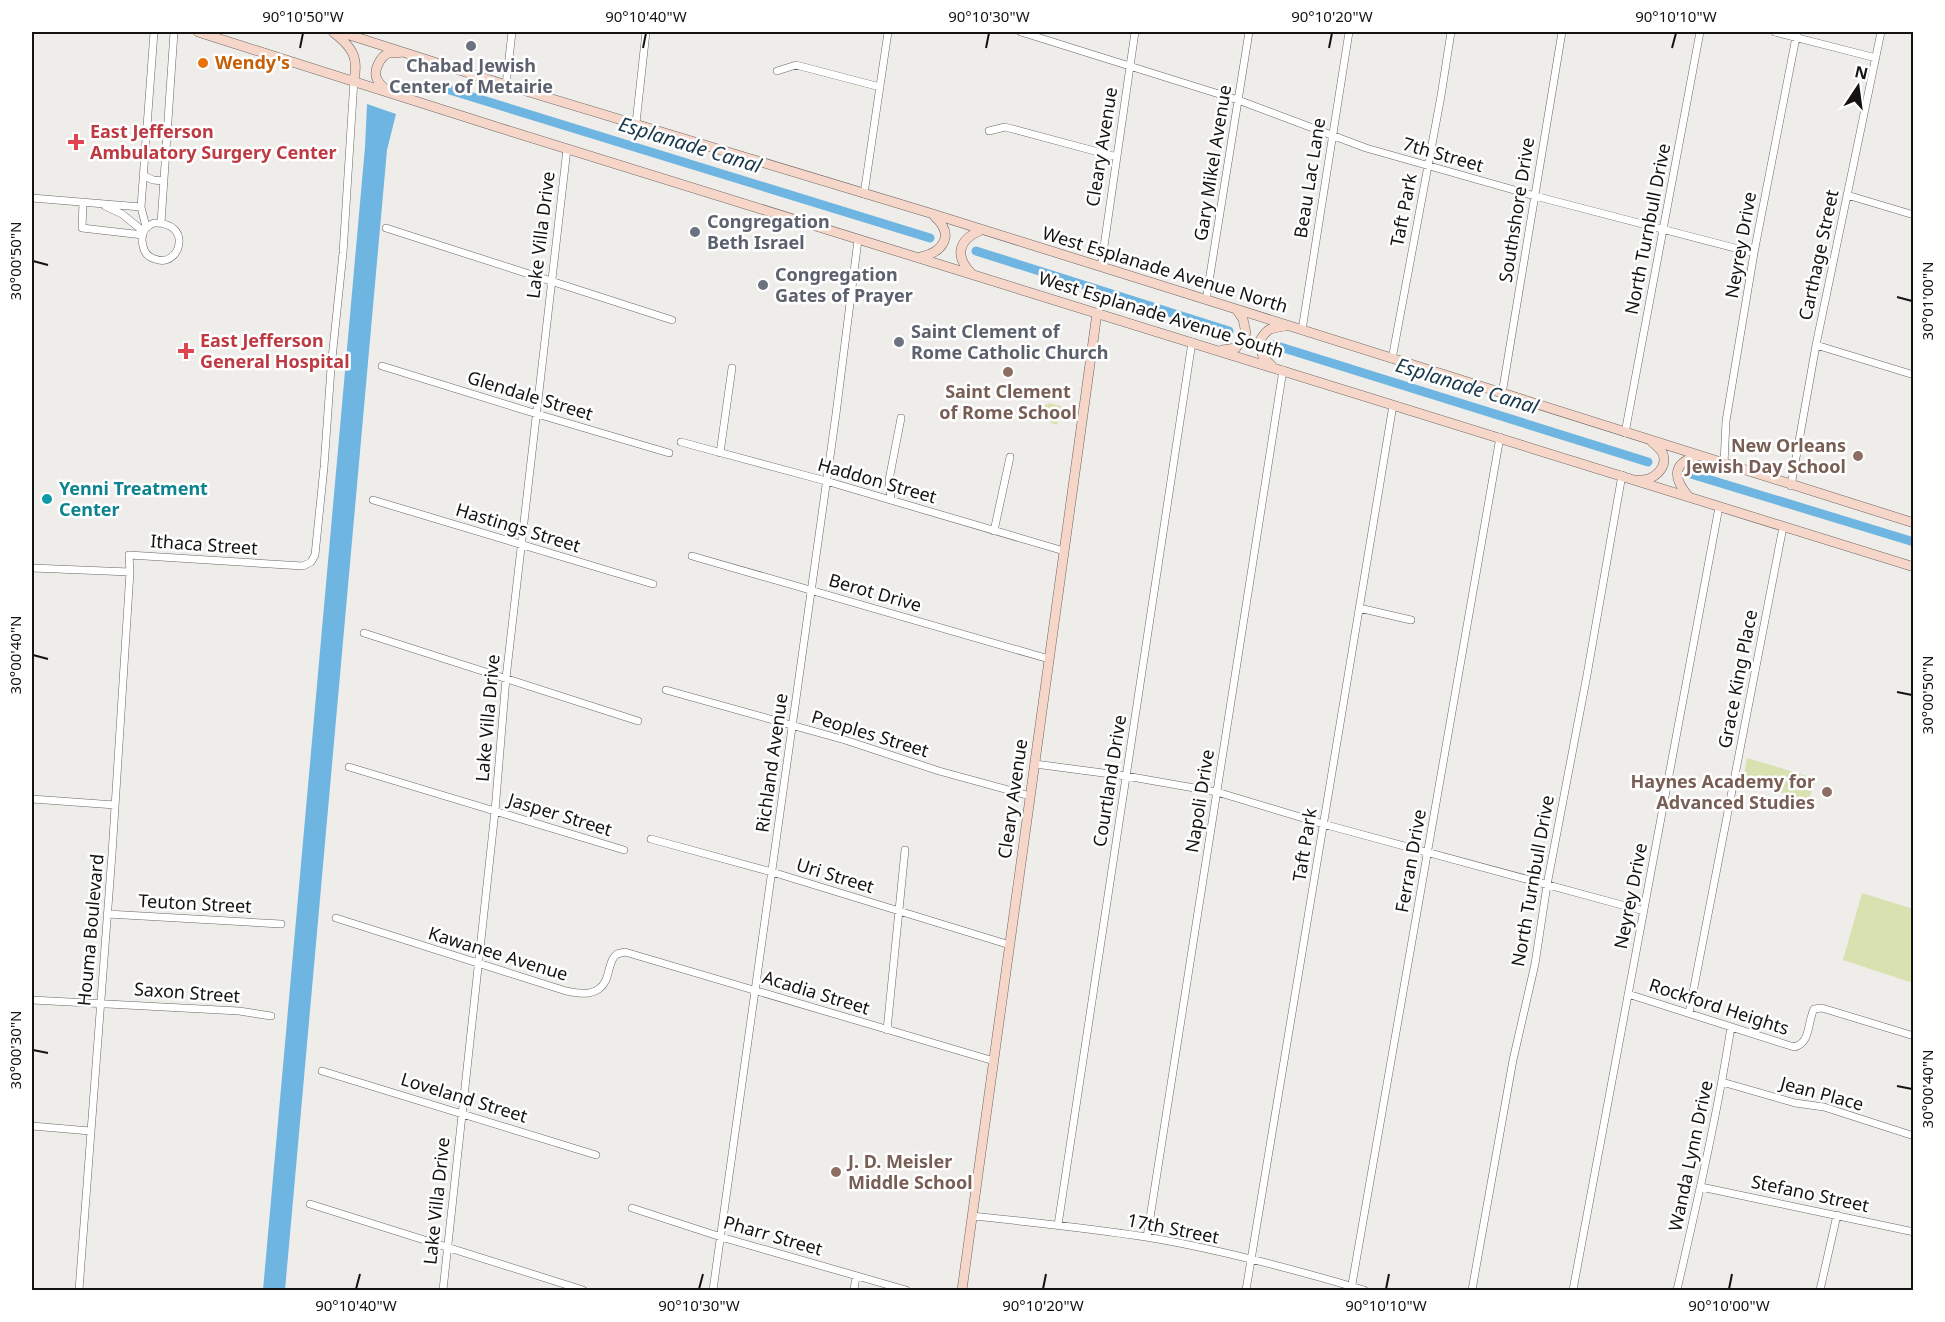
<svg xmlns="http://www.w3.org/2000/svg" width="1945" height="1322" viewBox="0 0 1945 1322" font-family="'Noto Sans',sans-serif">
	<rect width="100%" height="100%" fill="#efede9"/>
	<path fill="#d9e1b0" d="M1049 403 1061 406 1057 425 1051 423 1043 413 1045 405Z
		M1747 758 1814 778 1815 781 1809 799 1806 800 1743 781Z
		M1862 893 1913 909V983L1843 960Z"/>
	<path fill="#6fb5e2" d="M367 104 396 114 387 150 285 1290H263L365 147Z"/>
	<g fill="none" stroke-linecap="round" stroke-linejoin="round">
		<path stroke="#6fb5e2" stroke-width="9" d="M440 87 930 238
			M976 251 1229 331
			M1274 345 1648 462
			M1691 474 1914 542"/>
		<defs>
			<path id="street" d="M1021 32 1238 100 1366 148 1535 196 1754 253
				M1775 32 1876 58
				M777 71 796 65 880 87
				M506 85 512 32
				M636 123 646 32
				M989 131 1005 127 1117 157
				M143 175 153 180 164 181
				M864 194 888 32
				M1847 195 1914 215
				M32 198 141 207
				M83 202 82 228 143 235
				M105 206 122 214 143 231
				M154 223C194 222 180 269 155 259 148 257 144 252 143 246 140 235 143 227 154 223Z
				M161 223 174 32
				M146 227 141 207 154 32
				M386 228 672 320
				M1101 267 1135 32
				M1206 300 1249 32
				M1302 330 1349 32
				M1816 345 1914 375
				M1392 359 1441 96 1451 32
				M382 366 537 414 669 453
				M1502 394 1562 32
				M1625 433 1700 32
				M681 442 826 481 1064 551
				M720 453 732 368
				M1724 464 1726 421 1754 253 1797 32
				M1791 486 1816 345 1881 32
				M373 500 653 584
				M891 500 889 480 901 418
				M994 531 1010 457
				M692 556 1049 659
				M32 568 130 572
				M1359 608 1411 620
				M364 633 638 721
				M666 690 845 740 939 771 1030 796
				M1035 764 1126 776 1217 792 1323 824 1644 911
				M349 767 624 850
				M32 799 115 805
				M651 839 772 872 1010 945
				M107 914 281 924
				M336 918 566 991C581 994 598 997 606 980 609 973 609 964 614 957L617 954 625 952 994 1061
				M1628 994 1794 1047C1811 1043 1807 1023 1814 1009L1822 1008 1914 1036
				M32 1000 239 1011 271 1016
				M1689 1013 1783 527
				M887 1030 905 850
				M322 1071 596 1155
				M1722 1082 1795 1103 1824 1107 1914 1136
				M32 1126 90 1131
				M1701 1187 1914 1232
				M310 1204 583 1290
				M632 1208 721 1237 906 1290
				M973 1216C1030 1222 1088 1228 1146 1237 1219 1249 1293 1269 1364 1290
				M1058 1225 1192 342
				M1147 1237 1283 370
				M79 1290 112 854 130 572 129 555 303 566 311 562 315 555 324 467 331 368 343 253 354 80
				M443 1290 495 811 506 678 567 149
				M713 1290 836 414 858 240
				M854 1290 856 1276
				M1246 1290 1393 405
				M1351 1290 1500 437
				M1472 1290 1513 1060 1535 964 1547 885 1587 675 1622 475
				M1573 1290 1719 507
				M1677 1290C1697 1203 1717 1116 1731 1027
				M1820 1290 1837 1215"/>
			<path id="secondary" d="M198 32 500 128 1914 567
				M333 32C351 46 359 56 354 80
				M340 32 506 85 933 214 1236 309 1914 523
				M388 91C384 88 379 84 377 79 373 71 380 56 389 53 391 53 397 53 399 53
				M921 257C943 252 955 235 935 217
				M972 274C954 256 958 240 981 230
				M1222 350 1236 348 1246 333 1243 319 1236 309
				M1272 366 1263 357 1259 342C1267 328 1270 328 1286 326
				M1639 480C1652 481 1668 469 1663 454 1661 449 1656 446 1652 442
				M1688 496C1673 478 1672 463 1697 456
				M962 1290 1097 313"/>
		</defs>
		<use href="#street" stroke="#686663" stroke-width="8"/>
		<use href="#secondary" stroke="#686663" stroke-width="10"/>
		<use href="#street" stroke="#fff" stroke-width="7"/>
		<use href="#secondary" stroke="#f6d6c8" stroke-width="9"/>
	</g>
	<path fill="none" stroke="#141312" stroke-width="2" d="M300 48 303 33M643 48 646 33M986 48 989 33M1329 48 1332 33M1672 48 1676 33M33 261 48 265M1897 297 1912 301M33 655 48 659M1897 692 1912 695M33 1050 48 1053M1897 1086 1912 1089M356 1289 360 1274M699 1289 703 1274M1043 1289 1046 1274M1386 1289 1389 1274M1729 1289 1732 1274"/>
	<g fill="#6b7280" stroke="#fff" stroke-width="2">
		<circle cx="471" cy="46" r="6"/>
		<circle cx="695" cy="232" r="6"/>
		<circle cx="763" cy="285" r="6"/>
		<circle cx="899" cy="342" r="6"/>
	</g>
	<circle fill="#e8710a" stroke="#fff" stroke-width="2" cx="203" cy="63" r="6"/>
	<g fill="#e0444e" stroke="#fff" stroke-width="2">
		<path d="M73 133h6v6h6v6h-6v6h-6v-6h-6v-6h6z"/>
		<path d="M183 342h6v6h6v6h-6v6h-6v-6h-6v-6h6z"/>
	</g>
	<g fill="#8d6e63" stroke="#fff" stroke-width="2">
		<circle cx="1008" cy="372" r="6"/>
		<circle cx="1858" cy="456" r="6"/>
		<circle cx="1827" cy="792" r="6"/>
		<circle cx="836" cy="1172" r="6"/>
	</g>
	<circle fill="#0f9aa8" stroke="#fff" stroke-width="2" cx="47" cy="499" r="6"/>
	<g text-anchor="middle" stroke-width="5" stroke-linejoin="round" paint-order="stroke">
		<g font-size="18" font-weight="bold" fill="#c56008" stroke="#fff" text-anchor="start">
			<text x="215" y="69">Wendy's</text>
		</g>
		<g font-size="18" font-weight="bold" fill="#5b616d" stroke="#fff" text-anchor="start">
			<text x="471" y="72" text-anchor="middle">Chabad Jewish<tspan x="471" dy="21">Center of Metairie</tspan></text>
			<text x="707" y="228">Congregation<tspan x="707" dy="21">Beth Israel</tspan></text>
			<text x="775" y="281">Congregation<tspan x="775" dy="21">Gates of Prayer</tspan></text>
			<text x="911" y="338">Saint Clement of<tspan x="911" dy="21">Rome Catholic Church</tspan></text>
		</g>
		<g font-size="18" font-weight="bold" fill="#be3a42" stroke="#fff" text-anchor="start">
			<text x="90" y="138">East Jefferson<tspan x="90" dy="21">Ambulatory Surgery Center</tspan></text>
			<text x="200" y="347">East Jefferson<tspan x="200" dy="21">General Hospital</tspan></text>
		</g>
		<g font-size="18" fill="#141312" stroke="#fff">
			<text transform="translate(1102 147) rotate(-81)" y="6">Cleary Avenue</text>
			<text transform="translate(1443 155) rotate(16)" y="6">7th Street</text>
			<text transform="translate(1213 163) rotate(-81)" y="6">Gary Mikel Avenue</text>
			<text transform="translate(1310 178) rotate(-81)" y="6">Beau Lac Lane</text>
			<text transform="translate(1404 210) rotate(-79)" y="6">Taft Park</text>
			<text transform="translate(1517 210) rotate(-81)" y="6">Southshore Drive</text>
			<text transform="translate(1648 229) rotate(-79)" y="6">North Turnbull Drive</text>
			<text transform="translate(541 235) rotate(-83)" y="6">Lake Villa Drive</text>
			<text transform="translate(1741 245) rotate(-80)" y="6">Neyrey Drive</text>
			<text transform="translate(1819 255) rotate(-78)" y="6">Carthage Street</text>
			<text transform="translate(1165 270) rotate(17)" y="6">West Esplanade Avenue North</text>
			<text transform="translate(1161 315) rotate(17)" y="6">West Esplanade Avenue South</text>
			<text transform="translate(530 396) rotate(17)" y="6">Glendale Street</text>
			<text transform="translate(877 481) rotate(16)" y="6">Haddon Street</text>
			<text transform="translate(518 528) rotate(17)" y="6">Hastings Street</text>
			<text transform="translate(204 545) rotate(4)" y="6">Ithaca Street</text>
			<text transform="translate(875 593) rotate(16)" y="6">Berot Drive</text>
			<text transform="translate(1738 679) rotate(-79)" y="6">Grace King Place</text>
			<text transform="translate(488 718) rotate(-85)" y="6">Lake Villa Drive</text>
			<text transform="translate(870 734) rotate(17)" y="6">Peoples Street</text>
			<text transform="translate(772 763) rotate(-82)" y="6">Richland Avenue</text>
			<text transform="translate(1110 781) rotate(-81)" y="6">Courtland Drive</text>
			<text transform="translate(1013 799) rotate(-82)" y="6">Cleary Avenue</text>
			<text transform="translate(1200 801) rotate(-81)" y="6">Napoli Drive</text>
			<text transform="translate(560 815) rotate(17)" y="6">Jasper Street</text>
			<text transform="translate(1305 845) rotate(-81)" y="6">Taft Park</text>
			<text transform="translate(1411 861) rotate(-80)" y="6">Ferran Drive</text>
			<text transform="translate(835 876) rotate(17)" y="6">Uri Street</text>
			<text transform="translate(1533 881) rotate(-80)" y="6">North Turnbull Drive</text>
			<text transform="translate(1631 896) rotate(-79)" y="6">Neyrey Drive</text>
			<text transform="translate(195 904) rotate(3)" y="6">Teuton Street</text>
			<text transform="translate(91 930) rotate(-85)" y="6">Houma Boulevard</text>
			<text transform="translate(498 954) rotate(17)" y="6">Kawanee Avenue</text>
			<text transform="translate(187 993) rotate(4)" y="6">Saxon Street</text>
			<text transform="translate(816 993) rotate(17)" y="6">Acadia Street</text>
			<text transform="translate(1719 1007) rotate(18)" y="6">Rockford Heights</text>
			<text transform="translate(1822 1094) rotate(15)" y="6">Jean Place</text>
			<text transform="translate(464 1098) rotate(17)" y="6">Loveland Street</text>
			<text transform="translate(1691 1156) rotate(-78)" y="6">Wanda Lynn Drive</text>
			<text transform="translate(1810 1194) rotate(12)" y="6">Stefano Street</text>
			<text transform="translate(437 1201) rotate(-84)" y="6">Lake Villa Drive</text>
			<text transform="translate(1173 1229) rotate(11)" y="6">17th Street</text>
			<text transform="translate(773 1236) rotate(16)" y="6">Pharr Street</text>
		</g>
		<g font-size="18" font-weight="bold" fill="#785e54" stroke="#fff" text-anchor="end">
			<text x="1008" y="398" text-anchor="middle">Saint Clement<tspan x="1008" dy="21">of Rome School</tspan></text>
			<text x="1846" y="452">New Orleans<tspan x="1846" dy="21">Jewish Day School</tspan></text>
			<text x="1815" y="788">Haynes Academy for<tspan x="1815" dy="21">Advanced Studies</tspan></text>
			<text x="848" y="1168" text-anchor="start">J. D. Meisler<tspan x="848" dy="21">Middle School</tspan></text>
		</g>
		<g font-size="18" font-weight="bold" fill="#0d838f" stroke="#fff" text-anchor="start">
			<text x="59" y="495">Yenni Treatment<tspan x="59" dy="21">Center</tspan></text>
		</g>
		<g font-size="20" font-style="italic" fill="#18384b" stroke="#fff">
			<text transform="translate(690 145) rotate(17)" y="7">Esplanade Canal</text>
			<text transform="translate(1467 386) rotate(17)" y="7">Esplanade Canal</text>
		</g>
	</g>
	<rect width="1945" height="1322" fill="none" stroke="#ffffff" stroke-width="66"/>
	<g transform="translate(1858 87) rotate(13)" stroke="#ffffff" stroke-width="4.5" paint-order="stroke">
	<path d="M0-4.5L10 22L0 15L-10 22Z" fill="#141312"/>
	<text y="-9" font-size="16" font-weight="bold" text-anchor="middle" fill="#141312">N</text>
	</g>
	<rect x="33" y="33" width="1879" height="1256" fill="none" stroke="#141312" stroke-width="2"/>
	<g font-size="15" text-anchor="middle" fill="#141312">
		<text x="303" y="22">90°10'50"W</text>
		<text x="646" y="22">90°10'40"W</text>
		<text x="989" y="22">90°10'30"W</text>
		<text x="1332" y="22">90°10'20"W</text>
		<text x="1676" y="22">90°10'10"W</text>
		<text transform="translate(16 261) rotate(-90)" y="5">30°00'50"N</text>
		<text transform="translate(1928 301) rotate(-90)" y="5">30°01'00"N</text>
		<text transform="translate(16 655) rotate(-90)" y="5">30°00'40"N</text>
		<text transform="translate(1928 695) rotate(-90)" y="5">30°00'50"N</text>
		<text transform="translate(16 1050) rotate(-90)" y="5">30°00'30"N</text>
		<text transform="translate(1928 1089) rotate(-90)" y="5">30°00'40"N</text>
		<text x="356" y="1311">90°10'40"W</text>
		<text x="699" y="1311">90°10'30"W</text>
		<text x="1043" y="1311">90°10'20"W</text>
		<text x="1386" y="1311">90°10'10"W</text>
		<text x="1729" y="1311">90°10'00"W</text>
	</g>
</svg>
